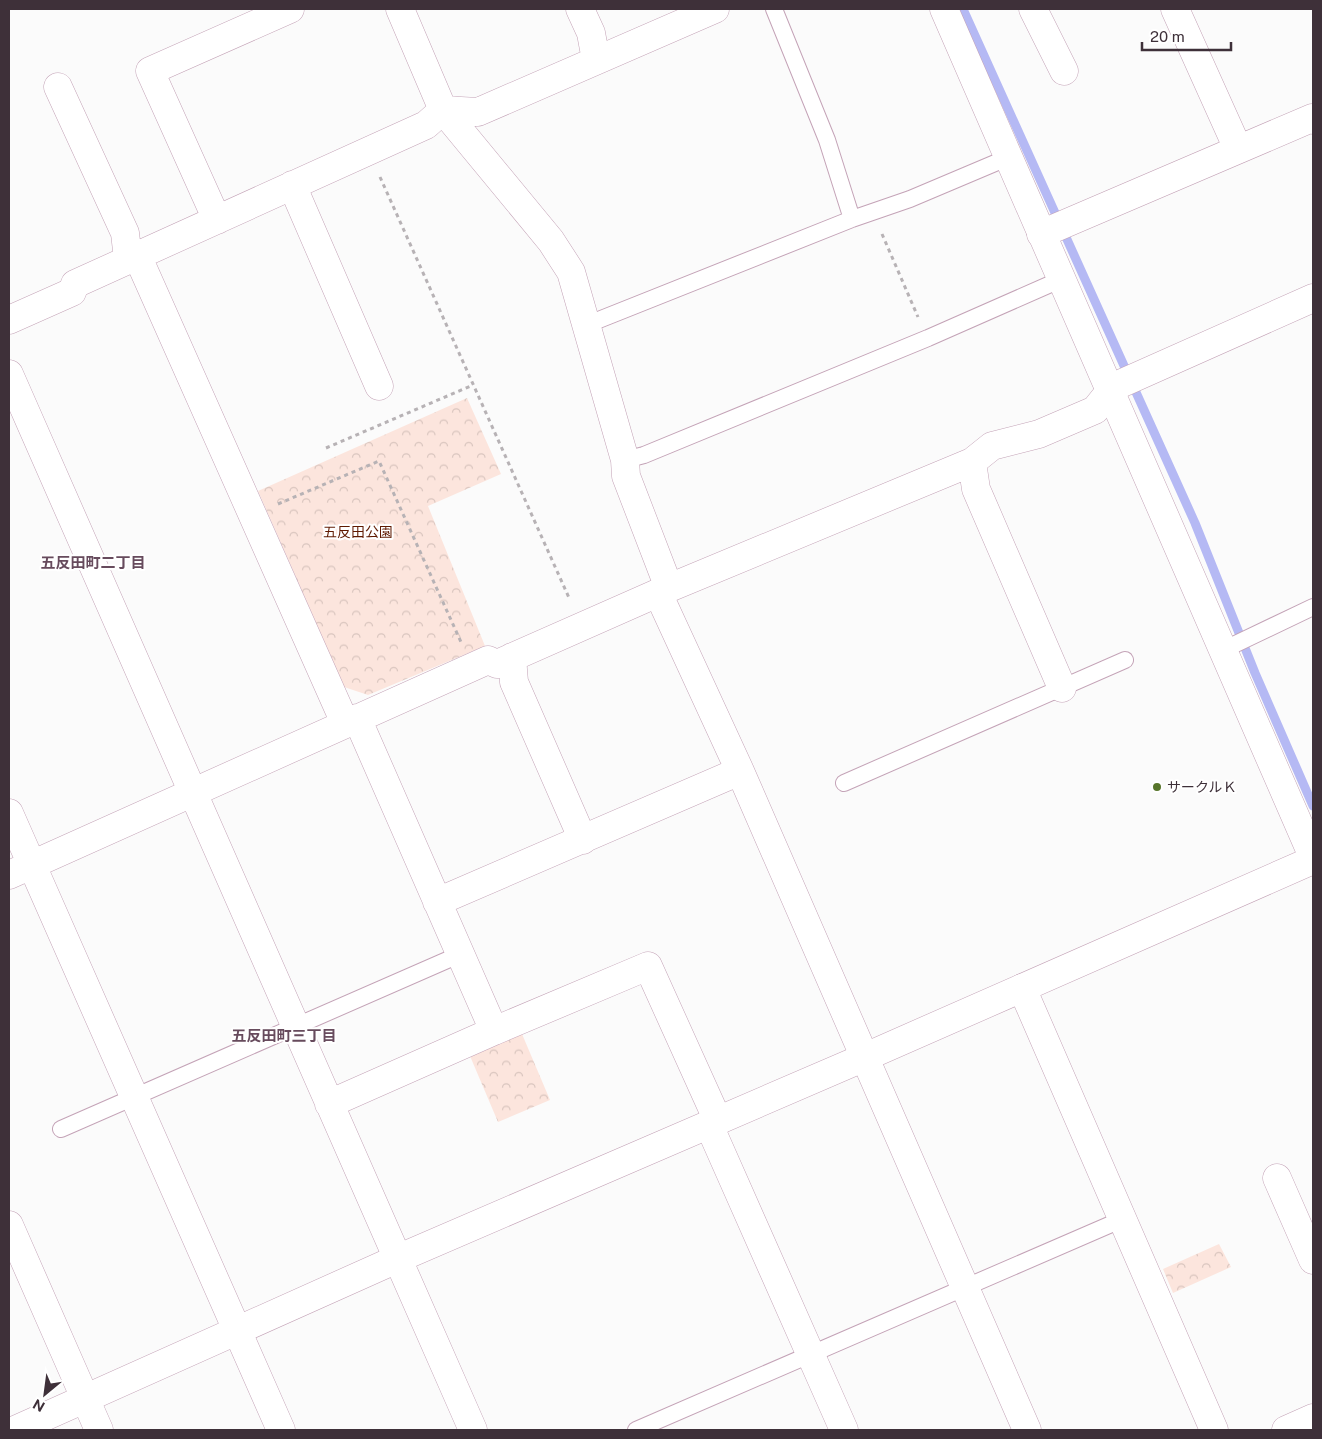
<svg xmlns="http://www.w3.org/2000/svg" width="1322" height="1439" viewBox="0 0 1322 1439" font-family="'Public Sans','Noto Sans JP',sans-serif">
	<defs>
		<pattern id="forest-crowns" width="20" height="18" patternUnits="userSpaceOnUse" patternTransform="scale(1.25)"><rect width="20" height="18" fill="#fce5dd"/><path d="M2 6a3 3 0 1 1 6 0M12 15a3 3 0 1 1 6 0" fill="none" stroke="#d9c5be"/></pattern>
	</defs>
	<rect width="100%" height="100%" fill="#fbfbfb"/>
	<path fill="url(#forest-crowns)" d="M467 398 501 474 428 506 485 646 368 695 344 687 258 491Z
		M522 1034 550 1100 498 1122 470 1056Z
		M1219 1244 1231 1267 1173 1293 1163 1269Z"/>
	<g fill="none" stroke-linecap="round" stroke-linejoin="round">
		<path stroke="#b5b9f4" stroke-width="9" d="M963 9 1195 523 1255 673 1313 806"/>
		<defs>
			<path id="service" d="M774 9 827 140 852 219
				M586 325 852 219 910 199 1007 158
				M625 460 644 455 928 338 1062 279
				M1223 650 1313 607
				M844 783 1125 660
				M61 1129 461 954
				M636 1430 1123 1219"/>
			<path id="minor" d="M400 9 443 110 551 241 571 272 625 460 626 476 669 588
				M580 9 591 33 596 60
				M1033 9 1064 71
				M1175 9 1238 149
				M58 87 125 233 128 259
				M292 185 379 386
				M217 220 150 71 290 9
				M1041 234 1312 118 1313 120
				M137 255 345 723
				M9 320 72 292 75 284 426 125 443 110 478 112 715 9
				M9 374 473 1430
				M972 462 976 489 1062 688
				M658 593 740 771 1027 1430
				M512 657 514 682 583 840
				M9 813 281 1430
				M9 875 488 660 497 664 669 588 972 462 992 446 1039 434 1095 410 1111 390 1120 384 1313 298
				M437 902 740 771
				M1022 988 1214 1430
				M494 1031 648 966 718 1121
				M329 1104 494 1031 357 718
				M709 1125 844 1430
				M1277 1178 1313 1260
				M9 1225 99 1430
				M1286 1430 1313 1418"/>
			<path id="tertiary" d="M944 9 1313 857
				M15 1430 397 1259 863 1058 1313 860"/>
		</defs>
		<use href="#service" stroke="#c4a3b7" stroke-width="18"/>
		<use href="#minor" stroke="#c4a3b7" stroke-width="29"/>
		<use href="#tertiary" stroke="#c4a3b7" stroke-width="29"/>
		<path stroke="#b7b2b5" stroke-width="3" stroke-dasharray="4 4" stroke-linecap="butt" d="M380 177 570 600
			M882 234 918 317
			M326 448 473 385
			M278 504 379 461 461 642"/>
		<use href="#service" stroke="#fff" stroke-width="16"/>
		<use href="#minor" stroke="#fff" stroke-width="28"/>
		<use href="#tertiary" stroke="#fff" stroke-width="28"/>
	</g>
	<circle fill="#56742a" stroke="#fff" stroke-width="2" cx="1157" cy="787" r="5"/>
	<g text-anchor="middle" stroke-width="4" stroke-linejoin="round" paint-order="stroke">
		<g font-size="14" fill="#5f1900" stroke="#fff">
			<text x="358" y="537">五反田公園</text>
		</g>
		<g font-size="14" fill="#3e3039" stroke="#fff" text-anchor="start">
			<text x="1167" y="792">サークルＫ</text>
		</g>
		<g font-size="15" font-weight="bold" fill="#674b5d" stroke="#fff">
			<text x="93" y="568">五反田町二丁目</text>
			<text x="284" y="1041">五反田町三丁目</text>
		</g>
	</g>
	<rect width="1322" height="1439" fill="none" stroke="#3e3039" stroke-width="20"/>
	<g transform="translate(45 1394) rotate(209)" stroke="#ffffff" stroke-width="4" paint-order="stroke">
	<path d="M0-4L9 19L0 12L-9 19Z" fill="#3e3039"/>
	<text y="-8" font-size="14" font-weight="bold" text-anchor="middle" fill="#3e3039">N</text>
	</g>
	<path d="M1142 42v8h89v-8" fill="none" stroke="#3e3039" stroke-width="2.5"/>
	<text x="1150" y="42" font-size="15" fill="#3e3039" stroke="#ffffff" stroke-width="4" paint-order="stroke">20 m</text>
</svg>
